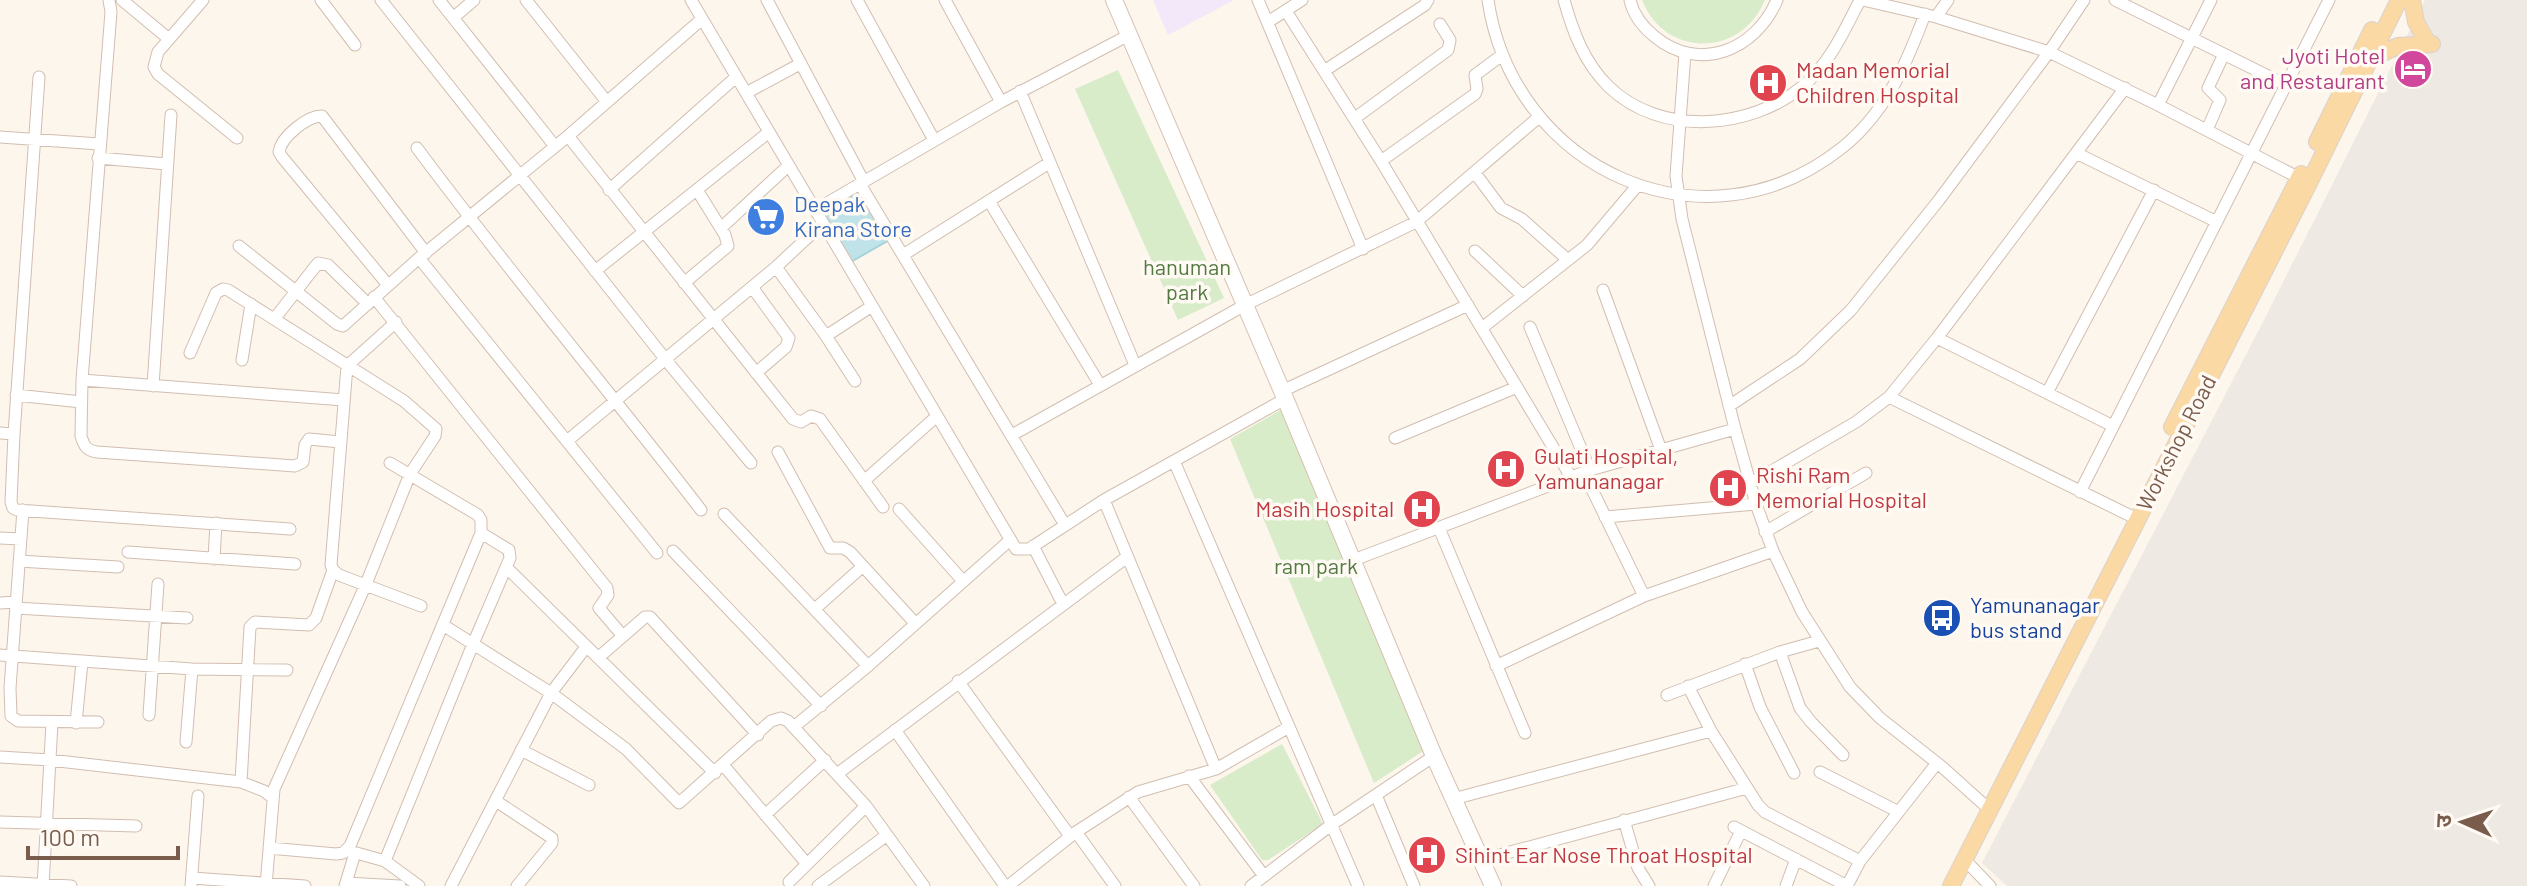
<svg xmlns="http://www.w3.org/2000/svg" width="2527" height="886" viewBox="0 0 2527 886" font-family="Barlow,'Noto Sans Devanagari',sans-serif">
	<rect width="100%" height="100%" fill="#fdf6ec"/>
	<path fill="#efe9e4" d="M2425 0H2527V886H2007L1982 863 2264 320Z"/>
	<path fill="#f3e8fa" d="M1153 0H1234L1168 35Z"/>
	<path fill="#d8ecc9" d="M1642 0H1765C1741 58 1665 58 1642 0Z
		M1118 70 1224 298 1178 320 1075 89Z
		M1284 408 1425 750 1374 783 1230 439Z
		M1282 744 1323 824 1268 860H1262L1210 785Z"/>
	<path fill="#bfe3e8" stroke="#a5d3da" stroke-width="2" d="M861 190 891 239 849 263 820 214Z"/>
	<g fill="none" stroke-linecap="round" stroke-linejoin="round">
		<defs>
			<path id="minor" d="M109 0 111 12 82 380 81 436C84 446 86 450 97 452L295 466 303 462 305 445 309 439 340 442
				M122 0 169 39
				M203 0 158 52 154 67 158 74 237 138
				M321 0 355 45
				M381 0 666 360 751 463
				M439 0 554 145
				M526 0 607 102
				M691 0 1016 549H1029L1104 500 1285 399
				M767 0 864 182
				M857 0 934 140
				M945 0 1001 102
				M1258 0 1363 249
				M1488 0C1513 170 1705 258 1843 147 1886 112 1906 65 1925 14
				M1564 0C1573 32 1584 62 1608 86 1660 137 1750 130 1803 86 1830 63 1844 31 1860 0
				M1630 0C1633 14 1643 27 1654 36 1699 74 1756 50 1777 0
				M1863 0 1936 17 2049 52 2158 105 2305 181
				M2115 0 2286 85
				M1286 11 1381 161 1571 477
				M1936 17 1948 0
				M453 18 474 0
				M1268 22 1302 0
				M1685 53 1676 176 1682 219 1735 429 1756 504 1773 551 1802 612 1850 687 1880 718 1941 766 1990 810
				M1324 71 1425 5 1428 0
				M39 77 14 434 11 502 13 508 17 510 290 529
				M1020 91 1135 365
				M746 93 800 64
				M2158 105 2211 0
				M1355 118 1448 50 1450 40 1440 24
				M2207 130 2220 100 2208 88 2224 54
				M568 136 793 419 801 422 811 416 820 419 883 507
				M0 137 99 144
				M417 148C509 272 608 389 701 510
				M2076 153 2215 221
				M98 158 167 164
				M1381 161 1475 94 1477 89 1475 75 1502 55
				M1475 173 1501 208 1522 219 1568 260
				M860 184 1065 525
				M609 190 736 77
				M989 201 1100 385
				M815 210 1001 102 1129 35
				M721 228 788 166
				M239 246 337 324 343 326 419 258 568 136 702 19
				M1475 251 1523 296
				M903 255 1049 163
				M419 258 657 553
				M776 267 826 336 872 306
				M595 271 769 132
				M684 283 728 246 725 235 697 190
				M388 285 282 157 279 152C281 137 307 116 322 116L426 253
				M752 287 789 338 786 347 756 373
				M1603 290 1661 450
				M374 297 607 588 608 595 599 608 622 635
				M275 318 318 263 328 265 368 304
				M396 322 347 366 331 565 333 570 339 575 421 606
				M1530 327 1590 470
				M1482 328 1587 245 1637 186
				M826 336 855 381
				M1937 338 2113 426
				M190 353 216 293 223 289 228 290 404 401 436 429 435 436 410 474 366 584 274 789 266 886
				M242 360 251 304
				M82 380 344 400
				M153 386 171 115
				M1282 391 1468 305
				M2047 393 2154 190
				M16 395 81 402
				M1889 397 2137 519
				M1729 406 1800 359 1851 310 1939 200 2049 52 2084 0
				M0 433 14 434
				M1012 435 1245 305 1416 222 1539 117
				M1395 438 1517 387
				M567 441 776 267 822 224
				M778 452 830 548H843L850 552 915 623
				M1174 461 1358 886
				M1584 473 1644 596
				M864 481 937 416
				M1751 483 1856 422 1889 397 1937 338 2125 88
				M2080 492 2329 0
				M1104 500 1216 769
				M899 509 963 581
				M23 510 10 688 11 716 18 721 98 722
				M724 514 868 666
				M1605 517 1756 504
				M1439 528 1525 733
				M1765 532 1866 473
				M0 538 21 539
				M1033 546 1063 604
				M673 551 821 706
				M128 552 295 564
				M214 559 216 523
				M19 561 118 567
				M1351 561 1590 470 1735 429
				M507 568 715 773
				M0 603 16 602
				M16 608 187 618
				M816 608 862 567
				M443 625 551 693 626 749 679 803 771 721 781 718 788 721 866 806 924 886
				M1780 652 1800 708 1811 722 1843 755
				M0 655 192 669 287 670
				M599 657 645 617H650L758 735
				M1745 664 1760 707 1794 773
				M1496 666 1644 596 1773 551
				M958 681 1070 836
				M1688 686 1711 731
				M1667 695 1780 652 1819 641
				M149 715 158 584
				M76 723 82 662
				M795 726 868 666 1009 541
				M895 730 1005 886
				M186 742 192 669
				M521 750 589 785
				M0 757 50 760 241 782 264 791 272 797
				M724 766 807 864
				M1820 772 1897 811
				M837 774 1127 557
				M1189 776 1264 876
				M241 782 250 627 255 622 309 625 316 618 333 570
				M1376 795 1414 886
				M1129 797 1194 886
				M1453 799 1711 731 1758 805 1765 812 1860 861
				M496 801 552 838V843L517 886
				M765 815 825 760
				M1624 820 1638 868 1649 886
				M0 822 136 826
				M1734 827 1847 886
				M1076 832 1115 886
				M269 848 336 854 343 853 350 846 481 533V520L478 515 390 463
				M346 850 385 861 419 886
				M1481 860 1747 788
				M1965 860 1990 886
				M385 861 473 644 510 558 509 550 481 533
				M192 878 305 886
				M0 882 71 886
				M789 882 866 806
				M346 883 400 886
				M43 886 52 723
				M191 886 198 796
				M345 886 355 853
				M451 886 551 693 586 647
				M818 886 887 835
				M1008 886 1076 832 1138 792 1216 769 1289 727
				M1251 886 1331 825 1434 756
				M1714 886 1741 831
				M1786 886 1796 859
				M1847 886 1860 861 1937 763"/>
			<path id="secondary" d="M1114 0 1282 391 1434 756 1493 886"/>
			<path id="primary" d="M2412 0 2416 22 2426 40
				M2370 59 2398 46 2432 44
				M2317 142 2372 30
				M2172 427 2301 174
				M1951 886 2309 183 2399 0"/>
		</defs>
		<use href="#minor" stroke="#d1beb0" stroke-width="13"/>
		<use href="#secondary" stroke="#d6c0b0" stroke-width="18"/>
		<use href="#primary" stroke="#dad1cd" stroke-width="18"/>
		<use href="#minor" stroke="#fff" stroke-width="11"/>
		<use href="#secondary" stroke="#fff" stroke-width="16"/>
		<use href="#primary" stroke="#fbd9a5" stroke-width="16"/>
	</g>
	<defs>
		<symbol id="hotel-disc" viewBox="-11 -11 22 22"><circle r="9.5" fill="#d1479c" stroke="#fffaf3"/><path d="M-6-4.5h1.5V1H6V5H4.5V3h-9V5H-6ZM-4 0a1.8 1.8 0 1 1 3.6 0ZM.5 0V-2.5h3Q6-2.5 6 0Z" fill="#fff"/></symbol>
		<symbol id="hospital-disc" viewBox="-11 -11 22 22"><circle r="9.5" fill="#e0444e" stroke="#fffaf3"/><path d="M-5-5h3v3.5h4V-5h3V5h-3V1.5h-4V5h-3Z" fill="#fff"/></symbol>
		<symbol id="supermarket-disc" viewBox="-11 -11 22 22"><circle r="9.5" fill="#3f7fe0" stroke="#fffaf3"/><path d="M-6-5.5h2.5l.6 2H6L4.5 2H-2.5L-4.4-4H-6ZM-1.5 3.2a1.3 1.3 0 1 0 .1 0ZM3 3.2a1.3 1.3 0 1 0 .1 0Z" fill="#fff"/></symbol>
		<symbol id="bus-disc" viewBox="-11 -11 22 22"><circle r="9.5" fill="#1a4fb4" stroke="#fffaf3"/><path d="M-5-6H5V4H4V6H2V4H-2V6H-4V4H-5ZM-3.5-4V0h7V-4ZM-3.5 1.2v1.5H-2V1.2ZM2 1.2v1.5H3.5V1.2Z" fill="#fff"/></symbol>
	</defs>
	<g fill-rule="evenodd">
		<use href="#hotel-disc" x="2391" y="47" width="44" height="44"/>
		<use href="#hospital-disc" x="1746" y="61" width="44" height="44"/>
		<use href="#supermarket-disc" x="744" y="195" width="44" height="44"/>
		<use href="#hospital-disc" x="1484" y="447" width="44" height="44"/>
		<use href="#hospital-disc" x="1706" y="466" width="44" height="44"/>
		<use href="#hospital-disc" x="1400" y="487" width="44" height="44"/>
		<use href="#bus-disc" x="1920" y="596" width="44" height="44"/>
		<use href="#hospital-disc" x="1405" y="833" width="44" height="44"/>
	</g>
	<g text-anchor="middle" stroke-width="7" stroke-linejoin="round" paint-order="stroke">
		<g font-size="22" fill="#b23c85" stroke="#fffaf3" text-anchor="end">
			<text x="2385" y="64">Jyoti Hotel<tspan x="2385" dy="25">and Restaurant</tspan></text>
		</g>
		<g font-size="22" fill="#be3a42" stroke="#fffaf3" text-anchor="start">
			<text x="1796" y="78">Madan Memorial<tspan x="1796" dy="25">Children Hospital</tspan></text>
			<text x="1534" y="464">Gulati Hospital,<tspan x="1534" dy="25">Yamunanagar</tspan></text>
			<text x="1756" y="483">Rishi Ram<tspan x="1756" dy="25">Memorial Hospital</tspan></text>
			<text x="1394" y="517" text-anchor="end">Masih Hospital</text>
			<text x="1455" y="863">Sihint Ear Nose Throat Hospital</text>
		</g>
		<g font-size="22" fill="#366cbe" stroke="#fffaf3" text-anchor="start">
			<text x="794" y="212">Deepak<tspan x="794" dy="25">Kirana Store</tspan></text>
		</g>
		<g font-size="22" fill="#537a41" stroke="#fffaf3">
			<text x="1187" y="275">hanuman<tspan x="1187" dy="25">park</tspan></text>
			<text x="1316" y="574">ram park</text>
		</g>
		<g font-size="22" fill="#7a5c4d" stroke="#fffaf3">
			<text transform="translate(2176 443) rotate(-63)" y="8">Workshop Road</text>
		</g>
		<g font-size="22" fill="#164399" stroke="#fffaf3" text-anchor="start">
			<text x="1970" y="613">Yamunanagar<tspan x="1970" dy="25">bus stand</tspan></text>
		</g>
	</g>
	<g transform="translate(2463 822) rotate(273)" stroke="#fffaf3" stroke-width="6" paint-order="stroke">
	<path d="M0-6L14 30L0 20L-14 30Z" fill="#7a5c4d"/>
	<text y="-12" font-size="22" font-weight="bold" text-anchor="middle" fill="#7a5c4d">उ</text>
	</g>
	<path d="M28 846v12h150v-12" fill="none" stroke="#7a5c4d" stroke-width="4"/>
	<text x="40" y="846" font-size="24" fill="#7a5c4d" stroke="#fffaf3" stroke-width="6" paint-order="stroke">100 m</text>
</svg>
